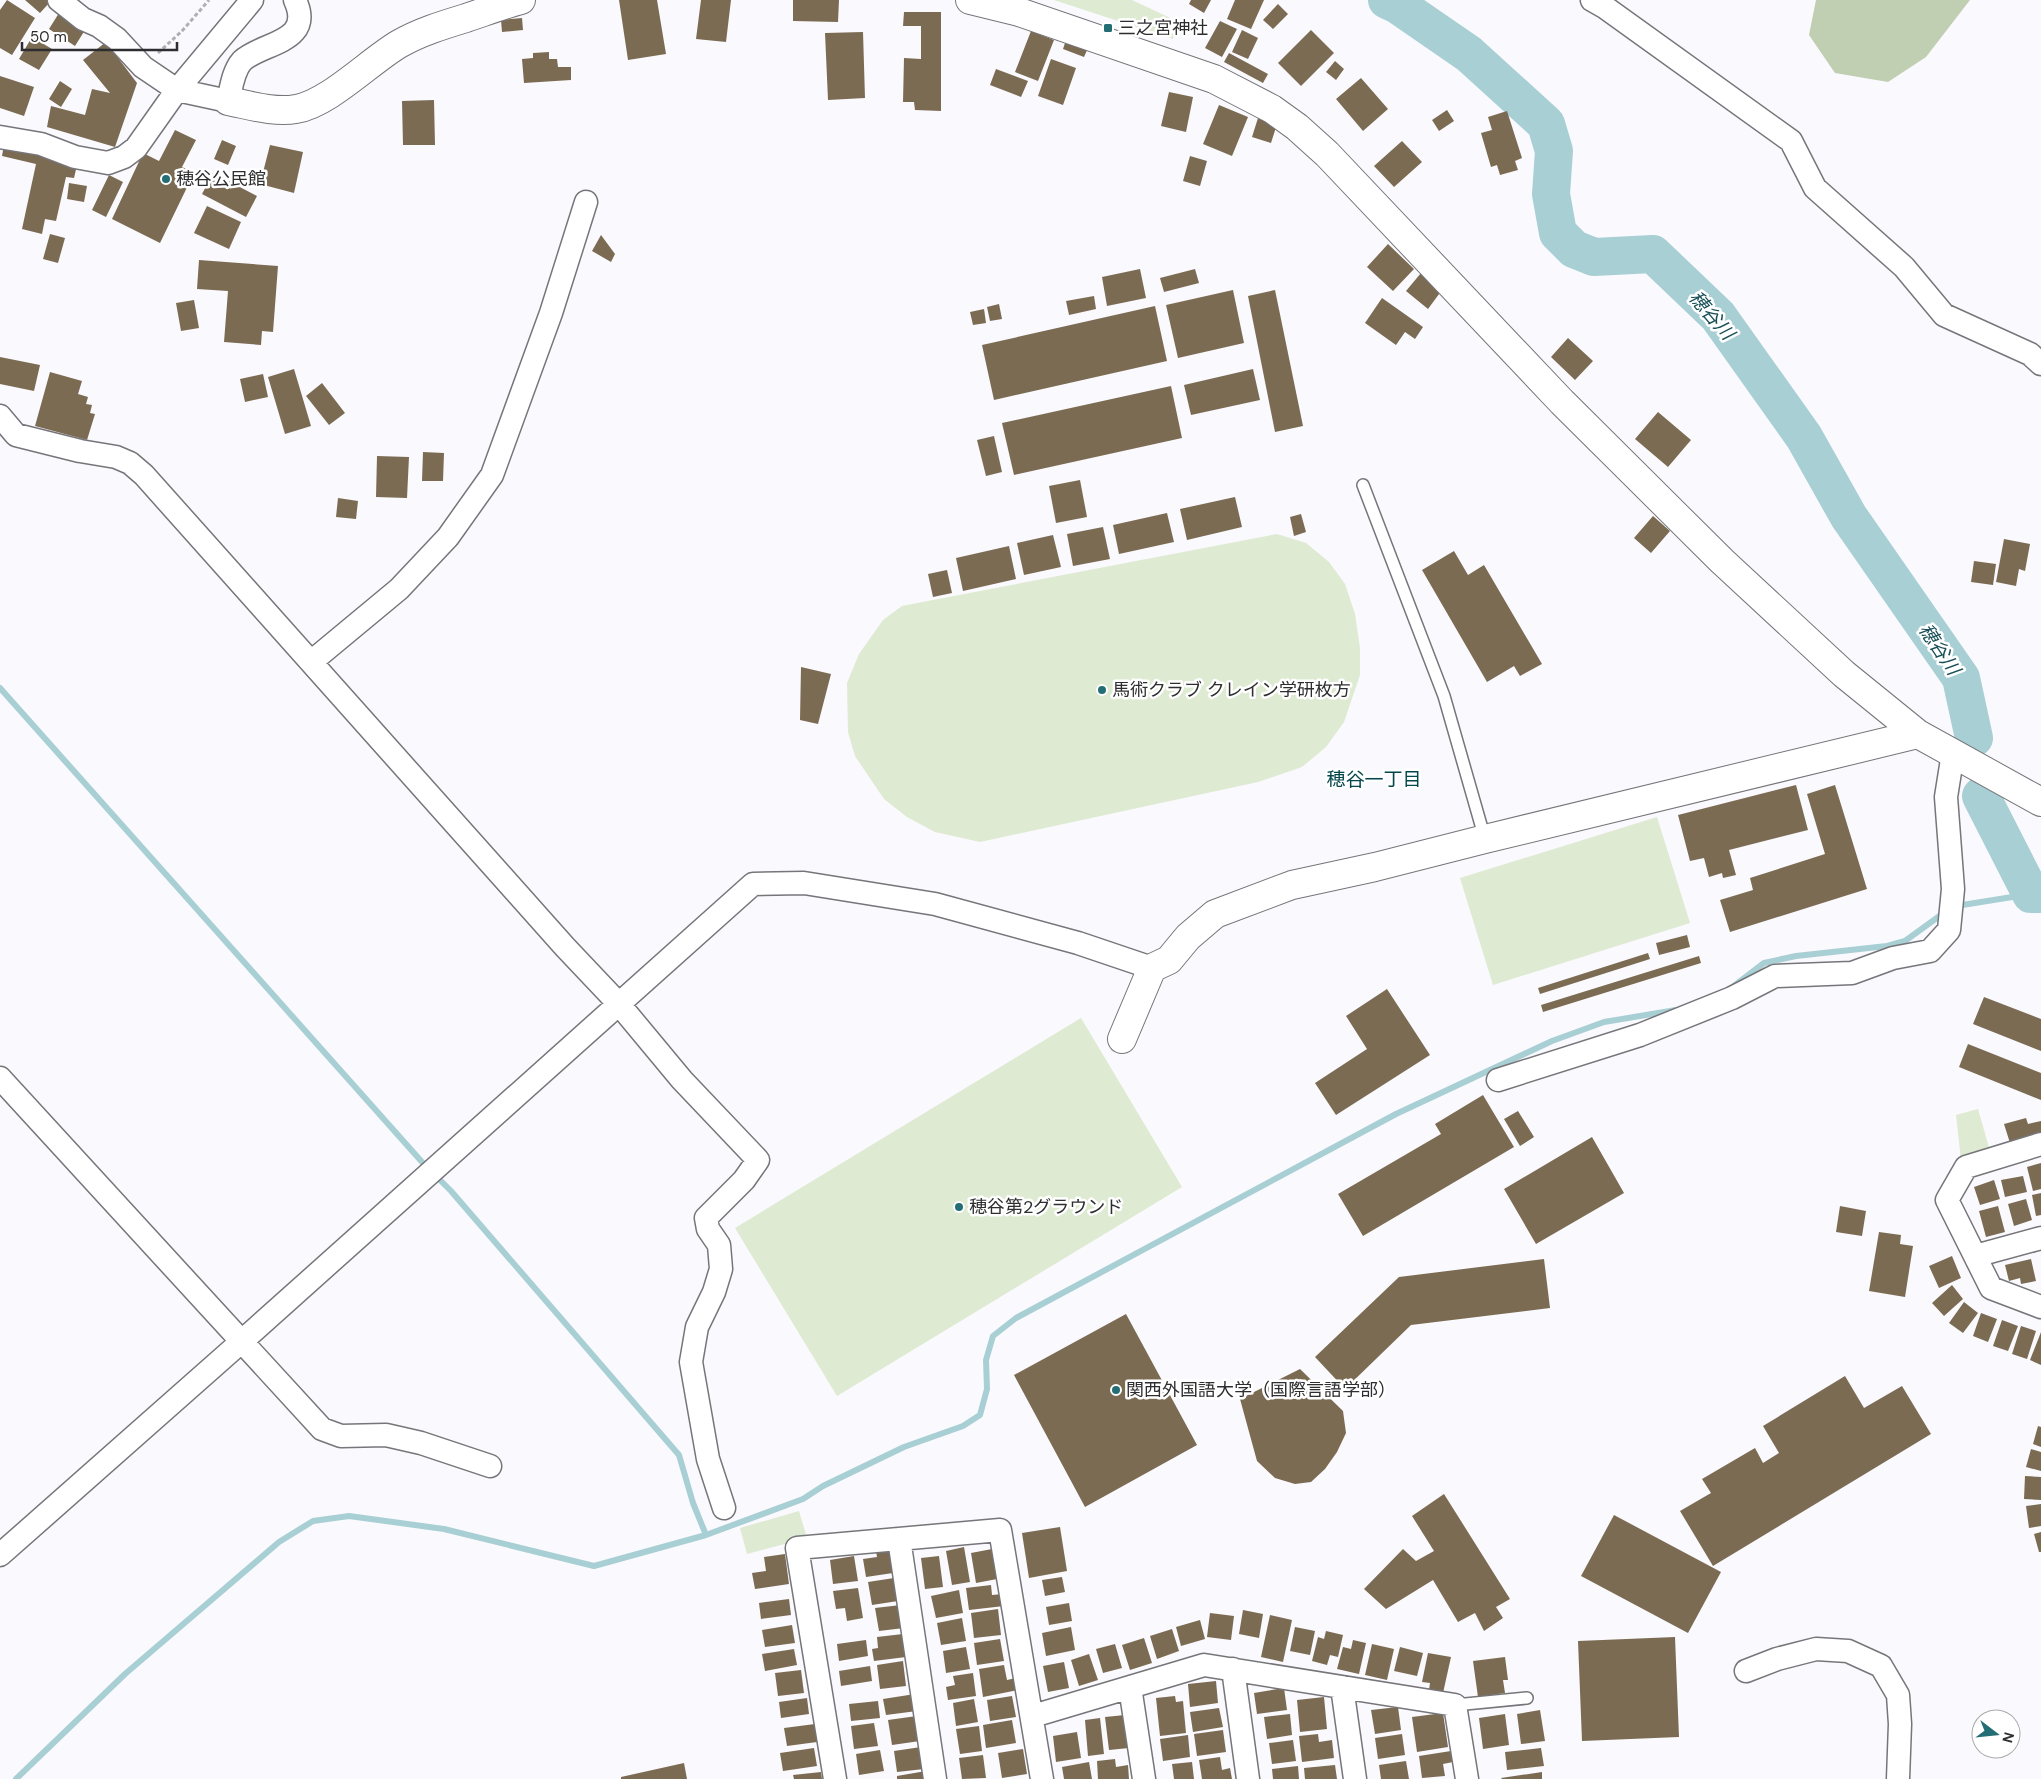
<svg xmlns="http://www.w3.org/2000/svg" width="2041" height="1779" viewBox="0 0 2041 1779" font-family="'DM Sans','Noto Sans JP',sans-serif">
	<rect width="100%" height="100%" fill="#faf9fe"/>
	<path fill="#deead1" d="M1054 0H1132L1179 22 1173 39Z
		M1277 534 1306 543 1329 562 1345 584 1355 614 1360 648V675L1344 722 1326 747 1302 767 1258 782 980 842 935 832 907 817 884 799 855 756 848 732 847 683 859 654 883 620 902 606Z
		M1657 817 1690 923 1493 985 1460 878Z
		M1081 1018 1182 1187 837 1396 735 1228Z
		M1978 1109 1990 1151 1961 1160 1956 1115Z
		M799 1511 807 1538 747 1554 740 1528Z"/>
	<path fill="#c0ceb1" d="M1816 0H1970L1926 57 1888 82 1835 73 1809 35Z"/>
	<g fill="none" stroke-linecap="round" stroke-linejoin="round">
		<path stroke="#a8cfd4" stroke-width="6" d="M0 688 422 1162 451 1191 679 1455 693 1503 706 1535
			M1956 906 2031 894
			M1734 986 1764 963 1796 956 1887 946 1905 941 1945 912
			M16 1779 125 1674 279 1542 313 1521 349 1516 444 1529 594 1566 706 1535 803 1499 823 1486 904 1447 963 1426 980 1415 987 1389 986 1360 993 1336 1016 1318 1396 1114 1552 1041 1604 1022 1676 1010"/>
		<path stroke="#a8cfd4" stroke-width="38" d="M1387 0 1398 5 1469 54 1546 124 1554 151 1551 194 1558 233 1574 249 1594 257 1653 254 1718 316 1804 437 1849 517 1961 678 1974 738
			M1981 796 2031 894H2041"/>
	</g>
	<path fill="#7b6b52" d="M7 0 35 18 12 55 0 48V10Z
		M25 0H48L50 2 40 13Z
		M619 0H657L666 54 628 60Z
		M701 0H731L726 42 696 39Z
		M793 0H839L838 22 793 21Z
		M1191 0H1211L1204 13 1189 4Z
		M1235 0H1264L1251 29 1227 19Z
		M1278 4 1288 14 1273 29 1263 20Z
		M904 12H941V111L915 110 914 102H903L904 58 921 59V26H903Z
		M59 13 85 30 75 46 49 29Z
		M522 18 523 30 502 32 501 20Z
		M1220 21 1237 29 1222 57 1205 48Z
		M1242 30 1258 38 1248 59 1232 52Z
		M1311 30 1334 53 1301 86 1278 63Z
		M1031 31 1054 40 1038 81 1015 72Z
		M863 32 865 98 828 100 825 33Z
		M32 37 52 49 39 70 19 59Z
		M1066 40 1088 48 1084 57 1063 49Z
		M106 42 137 83 115 147 47 127 51 106 85 115 92 89 110 93 83 60Z
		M549 52V59H557L558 67H571V80L524 83 522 59 533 58V53Z
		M1229 53 1268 74 1263 83 1224 62Z
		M1051 59 1076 68 1063 105 1038 96Z
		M1335 61 1344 69 1336 80 1326 72Z
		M996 69 1028 81 1021 97 990 85Z
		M0 76 34 87 24 116 0 108Z
		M1361 78 1388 109 1363 131 1336 99Z
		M60 81 72 89 61 107 49 99Z
		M1169 92 1193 97 1186 132 1161 126Z
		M434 100 435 145H403L402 101Z
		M1219 105 1248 117 1232 156 1203 144Z
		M1447 110 1454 121 1439 131 1432 120Z
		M1507 111 1522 158 1515 161 1518 170 1500 175 1497 165 1491 167 1481 133 1492 130 1488 117Z
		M1258 118 1277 124 1271 143 1252 137Z
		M175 130 196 140 182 167 194 173 160 243 112 219 143 153 159 161Z
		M222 140 236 146 228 165 214 159Z
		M1402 141 1422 162 1394 187 1374 166Z
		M4 145 78 161 74 178 66 177 56 221 45 219 42 234 22 229 36 164 2 156Z
		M270 145 303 152 294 193 260 184Z
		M1190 156 1207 161 1200 186 1183 181Z
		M213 173 257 196 246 217 202 194Z
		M109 175 123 182 106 217 92 210Z
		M69 183 87 186 84 202 67 199Z
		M207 206 241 222 229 249 194 233Z
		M50 234 65 238 58 263 43 259Z
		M601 235 615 254 611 262 592 251Z
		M1388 244 1414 269 1393 291 1367 267Z
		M199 260 278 266 273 332 262 331 261 345 224 342 228 291 197 289Z
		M1140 269 1146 298 1107 306 1102 277Z
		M1195 269 1199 283 1164 292 1160 278Z
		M1421 273 1442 290 1428 309 1406 291Z
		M1233 290 1244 343 1178 358 1166 305Z
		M1275 290 1303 426 1275 432 1248 296Z
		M1094 296 1096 309 1069 315 1066 301Z
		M1382 298 1423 327 1415 339 1405 332 1396 345 1365 323Z
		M194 300 199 328 181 331 176 303Z
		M999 304 1002 319 990 321 987 307Z
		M1155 306 1167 361 994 400 982 345Z
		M984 309 986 323 973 325 970 312Z
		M1568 338 1593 361 1575 380 1551 357Z
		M0 357 40 365 34 391 0 384Z
		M294 369 311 426 285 434 268 377Z
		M1253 369 1260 400 1191 415 1184 385Z
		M50 372 82 381 78 394 88 397 86 404 92 405 90 413 95 414 87 440 35 426Z
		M263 374 268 397 245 402 240 379Z
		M322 383 345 413 329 425 306 396Z
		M1171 386 1182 438 1014 475 1002 423Z
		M1658 412 1691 440 1668 467 1635 439Z
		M994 436 1002 472 986 476 977 440Z
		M423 452 444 453 443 481H422Z
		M377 456 409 457 407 498 376 497Z
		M1080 480 1087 517 1056 523 1049 486Z
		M1235 497 1242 527 1187 540 1180 509Z
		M338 498 358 501 356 519 336 517Z
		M1167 513 1174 542 1119 554 1113 525Z
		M1301 514 1306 532 1294 536 1290 517Z
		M1653 516 1670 531 1651 553 1634 538Z
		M1103 527 1110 559 1073 566 1067 534Z
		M1053 535 1061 567 1024 575 1017 543Z
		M2004 539 2030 544 2025 571 2019 569 2016 586 1996 582Z
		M1009 546 1016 579 963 591 956 558Z
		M1454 551 1468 575 1484 565 1542 664 1520 676 1514 666 1487 682 1422 570Z
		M1974 561 1996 564 1993 585 1971 582Z
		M947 570 952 593 933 597 928 574Z
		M801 667 831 674 818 724 800 720Z
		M1796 785 1808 830 1729 850 1736 875 1723 878 1722 873 1709 877 1704 858 1690 861 1678 815Z
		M1835 785 1867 889 1730 932 1720 900 1753 890 1750 878 1825 854 1807 794Z
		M1687 935 1690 947 1659 955 1656 943Z
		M1648 953 1650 959 1540 994 1538 988Z
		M1699 956 1701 963 1543 1012 1541 1005Z
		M1387 989 1430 1055 1336 1115 1315 1083 1367 1049 1346 1016Z
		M1984 997 2041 1019V1051L1973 1024Z
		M1968 1044 2041 1073V1100L1959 1067Z
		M1483 1095 1514 1147 1363 1236 1338 1194 1441 1134 1435 1124Z
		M1518 1111 1534 1137 1520 1146 1504 1119Z
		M2026 1118 2028 1124 2041 1121V1134L2010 1143 2004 1124Z
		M1592 1137 1624 1193 1536 1244 1504 1189Z
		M2041 1163V1189L2033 1191 2027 1167Z
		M2023 1176 2027 1192 2005 1197 2001 1180Z
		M1994 1180 2000 1199 1980 1205 1974 1187Z
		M2041 1193V1215L2036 1216 2032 1195Z
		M2026 1199 2032 1220 2014 1226 2008 1204Z
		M1840 1206 1866 1211 1862 1236 1836 1232Z
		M1998 1206 2005 1232 1986 1237 1979 1211Z
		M1879 1232 1901 1235 1900 1244 1913 1246 1905 1297 1869 1291Z
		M1952 1256 1961 1278 1939 1288 1929 1266Z
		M1544 1259 1550 1308 1411 1325 1345 1389 1315 1357 1399 1277Z
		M2031 1259 2036 1281 2021 1284 2020 1278 2009 1281 2005 1265Z
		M1952 1285 1963 1299 1944 1316 1932 1303Z
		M1964 1302 1978 1313 1963 1333 1949 1323Z
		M1981 1313 1997 1319 1988 1342 1973 1336Z
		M1126 1314 1197 1445 1085 1507 1014 1375Z
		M2002 1320 2018 1326 2008 1351 1993 1346Z
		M2021 1326 2036 1331 2027 1359 2012 1354Z
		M2041 1332V1365L2030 1360Z
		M1300 1369 1343 1411 1346 1433 1337 1452 1325 1469 1311 1482 1295 1484 1275 1478 1257 1461 1240 1399Z
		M1845 1376 1864 1408 1902 1386 1931 1434 1713 1566 1680 1511 1711 1493 1702 1479 1755 1448 1763 1463 1779 1453 1763 1426Z
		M2038 1426 2041 1427V1447L2033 1444Z
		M2031 1449 2041 1452V1471L2026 1467Z
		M2025 1476 2041 1477V1500L2024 1499Z
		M1444 1494 1510 1599 1496 1607 1503 1618 1484 1631 1475 1613 1458 1622 1433 1580 1386 1609 1364 1589 1403 1549 1416 1561 1434 1551 1412 1516Z
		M2041 1504V1526L2029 1528 2026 1506Z
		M1614 1515 1721 1572 1688 1633 1581 1576Z
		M1060 1527 1067 1571 1029 1578 1022 1533Z
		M2041 1532V1552H2039L2034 1534Z
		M964 1547 970 1582 952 1585 946 1551Z
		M890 1549 893 1573 866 1577 863 1559 877 1557 876 1551Z
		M992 1549 997 1579 976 1583 971 1553Z
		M785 1554 789 1584 755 1589 752 1573 766 1571 764 1557Z
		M854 1556 858 1581 833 1584 830 1560Z
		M939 1556 943 1587 925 1589 921 1558Z
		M1062 1577 1065 1592 1045 1596 1042 1580Z
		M894 1578 898 1601 872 1605 868 1582Z
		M991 1585 992 1595 1003 1594 1004 1606 969 1610 966 1588Z
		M858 1588 863 1618 847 1621 845 1608 836 1609 833 1591Z
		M959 1590 963 1613 936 1618 931 1596Z
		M789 1599 791 1615 761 1619 759 1603Z
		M1069 1603 1072 1621 1049 1625 1046 1607Z
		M901 1605 904 1628 879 1631 875 1608Z
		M998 1609 1001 1635 974 1638 971 1613Z
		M1243 1610 1263 1614 1259 1638 1239 1634Z
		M1210 1613 1234 1616 1231 1640 1207 1637Z
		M1270 1615 1292 1620 1283 1662 1261 1657Z
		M962 1618 966 1641 941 1645 937 1623Z
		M1200 1620 1205 1639 1181 1646 1176 1627Z
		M792 1625 795 1643 765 1647 762 1630Z
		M1071 1627 1075 1650 1046 1656 1042 1633Z
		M1295 1627 1315 1631 1310 1655 1290 1651Z
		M1172 1629 1179 1651 1157 1659 1150 1636Z
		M1326 1631 1343 1635 1338 1657 1330 1655 1327 1665 1312 1661 1318 1637 1324 1639Z
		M903 1634 906 1657 874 1661 872 1649 878 1648 877 1637Z
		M1675 1637 1679 1737 1582 1741 1578 1641Z
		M1144 1638 1152 1663 1130 1670 1122 1645Z
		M1000 1639 1004 1661 977 1665 974 1643Z
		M866 1640 868 1656 839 1661 837 1644Z
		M1353 1640 1366 1643 1359 1674 1337 1669 1343 1647 1351 1649Z
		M1115 1644 1122 1668 1103 1673 1096 1649Z
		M1372 1644 1394 1649 1387 1680 1365 1675Z
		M966 1647 970 1669 946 1673 943 1651Z
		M1400 1647 1423 1653 1417 1676 1394 1671Z
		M794 1649 797 1665 765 1671 762 1654Z
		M1428 1653 1451 1657 1443 1693 1429 1690 1430 1683 1422 1682Z
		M1089 1654 1098 1680 1079 1686 1071 1660Z
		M1505 1657 1508 1680H1503L1505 1693 1478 1697 1473 1661Z
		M903 1661 906 1686 880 1689 877 1665Z
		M1064 1662 1069 1688 1048 1692 1043 1666Z
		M1004 1665 1007 1680 1016 1678 1018 1690 983 1697 979 1669Z
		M870 1666 872 1681 841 1686 839 1671Z
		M801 1670 804 1693 778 1696 775 1673Z
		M973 1673 976 1696 948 1700 946 1687 955 1685 953 1676Z
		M1216 1681 1218 1703 1190 1707 1188 1684Z
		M1284 1688 1287 1710 1257 1714 1254 1693Z
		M915 1694 917 1711 886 1715 883 1699Z
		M1012 1696 1016 1717 990 1721 987 1700Z
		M1175 1696 1176 1702 1183 1701 1186 1733 1160 1736 1156 1698Z
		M1324 1697 1327 1729 1300 1732 1297 1700Z
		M807 1698 809 1714 781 1718 779 1702Z
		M974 1699 978 1722 956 1726 953 1703Z
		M878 1701 880 1718 851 1721 849 1704Z
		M1398 1707 1401 1730 1375 1734 1371 1710Z
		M1219 1708 1223 1727 1193 1732 1190 1712Z
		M1540 1710 1545 1741 1521 1744 1517 1714Z
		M1443 1713 1448 1747 1417 1752 1412 1717Z
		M1290 1714 1292 1735 1267 1739 1264 1717Z
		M1505 1714 1509 1745 1483 1749 1479 1718Z
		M1125 1715 1129 1748 1109 1750 1105 1717Z
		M917 1716 920 1741 892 1745 888 1720Z
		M1100 1718 1104 1754 1088 1756 1085 1720Z
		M1012 1720 1016 1743 986 1748 983 1725Z
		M874 1723 878 1746 854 1749 851 1726Z
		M815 1724 817 1742 787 1746 784 1728Z
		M979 1726 982 1751 960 1754 956 1729Z
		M1223 1730 1226 1752 1197 1756 1194 1734Z
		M1077 1732 1081 1758 1056 1762 1053 1736Z
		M1318 1734 1319 1742 1332 1740 1334 1758 1302 1762 1299 1736Z
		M1402 1734 1405 1755 1378 1759 1375 1738Z
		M1188 1735 1190 1757 1163 1761 1160 1739Z
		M1293 1740 1296 1761 1272 1764 1269 1743Z
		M921 1747 924 1769 897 1772 894 1751Z
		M814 1748 817 1766 783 1771 780 1753Z
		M1541 1748 1544 1766 1507 1770 1505 1752Z
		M1023 1749 1027 1774 1002 1778 998 1753Z
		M880 1750 884 1771 859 1775 856 1754Z
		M1451 1751 1453 1762 1443 1764 1445 1776 1422 1778 1419 1756Z
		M983 1755 986 1778 962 1779 959 1758Z
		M1220 1757 1222 1770 1230 1768 1232 1779H1202L1199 1760Z
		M1115 1759 1116 1767 1128 1765 1129 1779H1098L1097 1761Z
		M1406 1761 1409 1779H1381L1379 1765Z
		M1089 1762 1092 1779H1064L1062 1767Z
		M1192 1762 1194 1779H1174L1172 1764Z
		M684 1763 687 1779H621V1777Z
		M1335 1765 1337 1779H1305L1304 1768Z
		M1298 1766 1299 1779H1273L1272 1769Z
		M926 1771 927 1779H897V1776Z
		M821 1772 822 1779H794L793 1775Z
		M1542 1772V1779H1502L1501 1778Z"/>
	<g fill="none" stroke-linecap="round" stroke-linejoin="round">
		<defs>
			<path id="lane" d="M1363 485 1444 696 1485 839
				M1455 1705 1527 1698"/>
			<path id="street" d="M59 0 83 19 99 26 117 39 143 67 177 90 228 101C231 89 233 71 242 61 262 42 315 43 295 0
				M1592 0 1606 8 1791 141 1815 188 1904 267 1944 315 2030 354 2041 364
				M0 137 41 144 75 157 108 163 124 157 136 148 177 90 252 0
				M0 416 16 435 80 451 116 457 130 463 144 475 565 947 618 1003 682 1080 758 1160 744 1180 706 1218 708 1229 719 1245 721 1269 714 1292 697 1327 691 1362 708 1459 724 1508
				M311 662 399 589 448 537 492 475 551 313 586 202
				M0 1078 322 1429 341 1436 386 1435 421 1443 490 1466
				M1498 1080 1640 1035 1732 998 1775 976 1852 973 1893 958 1930 951 1949 930 1953 889 1946 797 1953 753
				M2041 1144 1966 1167 1947 1200 1991 1288 2041 1307
				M1975 1256 2041 1238
				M899 1539 935 1779
				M0 1555 241 1342 753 884 804 883 935 904 1078 943 1152 968
				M1233 1669 1248 1779
				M1746 1671 1777 1659 1816 1649 1848 1651 1881 1666 1898 1695 1900 1724 1898 1779
				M1130 1687 1144 1779
				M1342 1687 1355 1779
				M1033 1716 1204 1665 1455 1705 1467 1779
				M835 1779 797 1548 1000 1530 1042 1779"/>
			<path id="secondary" d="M970 0 1019 12 1214 79 1272 109 1297 127 1327 154 1562 402 1722 561 1844 674 1918 734 2041 802
				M228 101C249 105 274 113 296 109 328 104 370 61 399 44 420 32 443 25 466 18 484 12 502 5 521 0
				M1122 1039 1152 968 1169 960 1188 937 1215 914 1292 885 1375 867 1485 839 1918 734"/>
		</defs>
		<use href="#lane" stroke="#76757a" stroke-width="14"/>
		<use href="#street" stroke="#76757a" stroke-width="25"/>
		<use href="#secondary" stroke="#76757a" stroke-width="30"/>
		<path stroke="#b0afb3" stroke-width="3" stroke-dasharray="4 2.5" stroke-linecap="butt" d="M158 53 182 31 209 0"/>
		<use href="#lane" stroke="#fff" stroke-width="11"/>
		<use href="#street" stroke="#fff" stroke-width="22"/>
		<use href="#secondary" stroke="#fff" stroke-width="28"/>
	</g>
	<g fill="#236e75" stroke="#fff" stroke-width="2">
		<rect x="1103" y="23" width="10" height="10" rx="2.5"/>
		<circle cx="166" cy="179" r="5"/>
		<circle cx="1102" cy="690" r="5"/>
		<circle cx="959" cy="1207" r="5"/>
		<circle cx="1116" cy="1390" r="5"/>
	</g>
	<g text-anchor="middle" stroke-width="5" stroke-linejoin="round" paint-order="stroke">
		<g font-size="18" fill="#2e2e30" stroke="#fff" text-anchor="start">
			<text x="1118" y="34">三之宮神社</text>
			<text x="176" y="185">穂谷公民館</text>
			<text x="1112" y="696">馬術クラブ クレイン学研枚方</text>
			<text x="969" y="1213">穂谷第2グラウンド</text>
			<text x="1126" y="1396">関西外国語大学（国際言語学部）</text>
		</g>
		<g font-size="19" font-style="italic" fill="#184f57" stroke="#fff">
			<text transform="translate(1712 315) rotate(49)" y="7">穂谷川</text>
			<text transform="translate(1940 649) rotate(56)" y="7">穂谷川</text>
		</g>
		<g font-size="19" fill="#03464b" stroke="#fff">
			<text x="1374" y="786">穂谷一丁目</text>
		</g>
	</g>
	<g transform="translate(1996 1734) rotate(106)"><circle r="24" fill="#ffffff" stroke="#ababac"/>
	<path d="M0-4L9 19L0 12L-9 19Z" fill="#236e75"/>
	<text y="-8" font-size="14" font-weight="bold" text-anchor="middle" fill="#2e2e30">N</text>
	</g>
	<path d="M22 42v8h155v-8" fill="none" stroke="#2e2e30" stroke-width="2.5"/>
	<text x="30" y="42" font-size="15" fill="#2e2e30" stroke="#ffffff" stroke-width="4" paint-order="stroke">50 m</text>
</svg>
